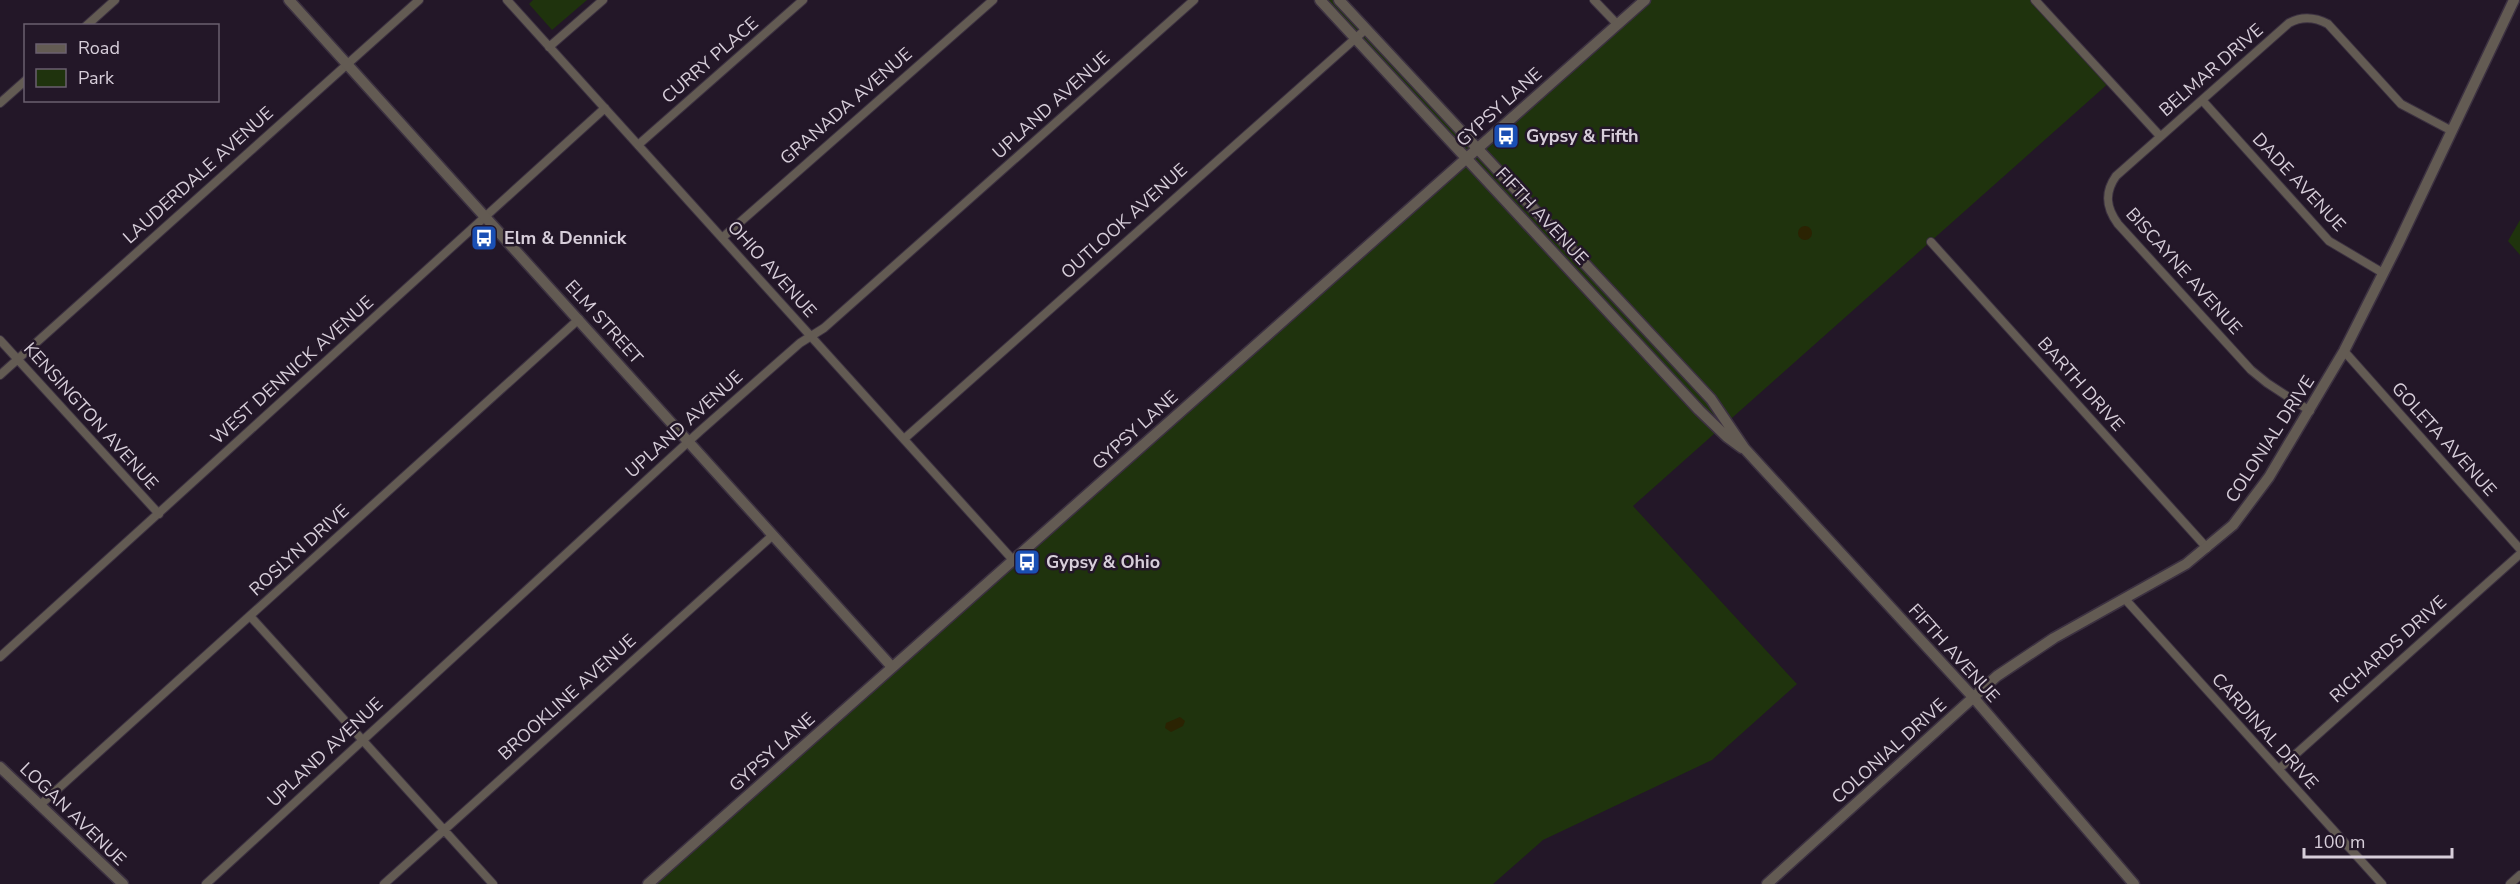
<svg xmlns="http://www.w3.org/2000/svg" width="2520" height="884" viewBox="0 0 2520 884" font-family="'Nunito Sans',sans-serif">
	<rect width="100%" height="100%" fill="#231728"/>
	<path fill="#1f330d" d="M533 0H587L552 30 529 4Z
		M1320 0H1339L1479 147 1645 0H2035L2110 82 1633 506 1797 684 1712 760 1543 840 1493 884H648L1466 158Z
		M2520 220V255L2508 241Z"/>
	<path fill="#2b2302" d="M1798 233a7 7 0 1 1 14 0a7 7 0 1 1-14 0Z
		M1180 717 1185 721 1183 726 1171 732 1165 728 1166 723Z"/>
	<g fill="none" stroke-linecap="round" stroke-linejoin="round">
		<defs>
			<path id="minor" d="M507 0 1013 560
				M1594 0 1617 24
				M2035 0 2160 136
				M86 26 115 0
				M549 47 603 0
				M2202 100 2329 241 2383 273
				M0 103 26 80
				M638 145 803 0
				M722 238 993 0
				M1931 242 2207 548
				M0 340 159 514
				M2344 351 2520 549
				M0 375 419 0
				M2310 411 2267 383 2251 370 2118 224C2106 208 2104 193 2116 176L2289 23C2302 16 2315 17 2328 24L2401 104 2452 131
				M904 439 1366 29
				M2125 599 2382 884
				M250 616 493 884
				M0 657 605 108
				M2279 769 2520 554
				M40 805 579 319
				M206 884 700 431 800 343 824 328 1194 0
				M384 884 773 535
				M2510 884 2520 875"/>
			<path id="tertiary" d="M289 0 892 667
				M1320 0 1699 410 1727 437 1742 448
				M1339 0 1711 399 1745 449 1973 697 2134 884
				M0 767 123 884
				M648 884 1645 0
				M1767 884 1997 676 2054 638 2186 564 2233 525 2269 477 2344 351 2398 244 2514 0"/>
		</defs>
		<use href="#minor" stroke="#3c3141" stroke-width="10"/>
		<use href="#tertiary" stroke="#3c3141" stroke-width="13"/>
		<use href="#minor" stroke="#635b53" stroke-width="8"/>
		<use href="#tertiary" stroke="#635b53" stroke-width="10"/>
	</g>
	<defs>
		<symbol id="bus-square" viewBox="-11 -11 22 22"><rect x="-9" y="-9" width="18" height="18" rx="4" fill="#1a4fb4" stroke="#231728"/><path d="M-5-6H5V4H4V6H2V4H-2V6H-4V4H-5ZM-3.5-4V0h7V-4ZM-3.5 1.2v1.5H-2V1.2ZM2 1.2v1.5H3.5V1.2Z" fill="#fff"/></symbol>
	</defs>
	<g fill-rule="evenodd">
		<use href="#bus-square" x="1491" y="121" width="30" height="30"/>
		<use href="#bus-square" x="469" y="223" width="30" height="30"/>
		<use href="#bus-square" x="1012" y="547" width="30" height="30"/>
	</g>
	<g text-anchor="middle" stroke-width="5" stroke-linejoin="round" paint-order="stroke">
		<g font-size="18" fill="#d7ceda" stroke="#231728">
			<text transform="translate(710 60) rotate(-41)" y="6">CURRY PLACE</text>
			<text transform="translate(2211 70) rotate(-41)" y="6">BELMAR DRIVE</text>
			<text transform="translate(1051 105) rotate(-42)" y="6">UPLAND AVENUE</text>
			<text transform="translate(846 106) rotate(-41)" y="6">GRANADA AVENUE</text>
			<text transform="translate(1499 107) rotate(-42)" y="6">GYPSY LANE</text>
			<text transform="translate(198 175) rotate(-42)" y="6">LAUDERDALE AVENUE</text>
			<text transform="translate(2299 182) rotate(47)" y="6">DADE AVENUE</text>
			<text transform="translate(1542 216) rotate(47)" y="6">FIFTH AVENUE</text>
			<text transform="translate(1124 221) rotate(-42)" y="6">OUTLOOK AVENUE</text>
			<text transform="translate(772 269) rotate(48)" y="6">OHIO AVENUE</text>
			<text transform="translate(2184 271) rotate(48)" y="6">BISCAYNE AVENUE</text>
			<text transform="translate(604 322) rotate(48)" y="6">ELM STREET</text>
			<text transform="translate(292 370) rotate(-42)" y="6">WEST DENNICK AVENUE</text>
			<text transform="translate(2081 384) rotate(48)" y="6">BARTH DRIVE</text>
			<text transform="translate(91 416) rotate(48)" y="6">KENSINGTON AVENUE</text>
			<text transform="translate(684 424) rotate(-42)" y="6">UPLAND AVENUE</text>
			<text transform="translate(1135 430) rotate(-42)" y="6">GYPSY LANE</text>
			<text transform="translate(2270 439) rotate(-57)" y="6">COLONIAL DRIVE</text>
			<text transform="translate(2444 439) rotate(48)" y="6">GOLETA AVENUE</text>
			<text transform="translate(299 550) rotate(-42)" y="6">ROSLYN DRIVE</text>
			<text transform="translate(2388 649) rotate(-42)" y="6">RICHARDS DRIVE</text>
			<text transform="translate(1954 653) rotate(48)" y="6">FIFTH AVENUE</text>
			<text transform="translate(567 697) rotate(-42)" y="6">BROOKLINE AVENUE</text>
			<text transform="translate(2265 731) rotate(48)" y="6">CARDINAL DRIVE</text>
			<text transform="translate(1889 751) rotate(-42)" y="6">COLONIAL DRIVE</text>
			<text transform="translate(325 752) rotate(-43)" y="6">UPLAND AVENUE</text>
			<text transform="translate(772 752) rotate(-42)" y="6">GYPSY LANE</text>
			<text transform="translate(73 814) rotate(44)" y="6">LOGAN AVENUE</text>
		</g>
		<g font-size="18" font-weight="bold" fill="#d7ceda" stroke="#231728" text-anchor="start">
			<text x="1526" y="142">Gypsy &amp; Fifth</text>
			<text x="504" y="244">Elm &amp; Dennick</text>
			<text x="1046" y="568">Gypsy &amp; Ohio</text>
		</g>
	</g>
	<rect x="24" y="24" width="195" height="78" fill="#231728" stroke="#6b606f" stroke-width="1.5"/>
	<rect x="36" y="44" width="30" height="9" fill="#635b53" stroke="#6b606f" stroke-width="1.5"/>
	<text x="78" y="54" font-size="18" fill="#d7ceda">Road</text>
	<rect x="36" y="69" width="30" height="18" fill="#1f330d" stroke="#6b606f" stroke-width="1.5"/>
	<text x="78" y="84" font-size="18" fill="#d7ceda">Park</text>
	<path d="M2304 848v9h148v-9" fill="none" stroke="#d7ceda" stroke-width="3"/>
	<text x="2313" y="848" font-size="18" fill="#d7ceda" stroke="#231728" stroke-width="4.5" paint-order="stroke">100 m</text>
</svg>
